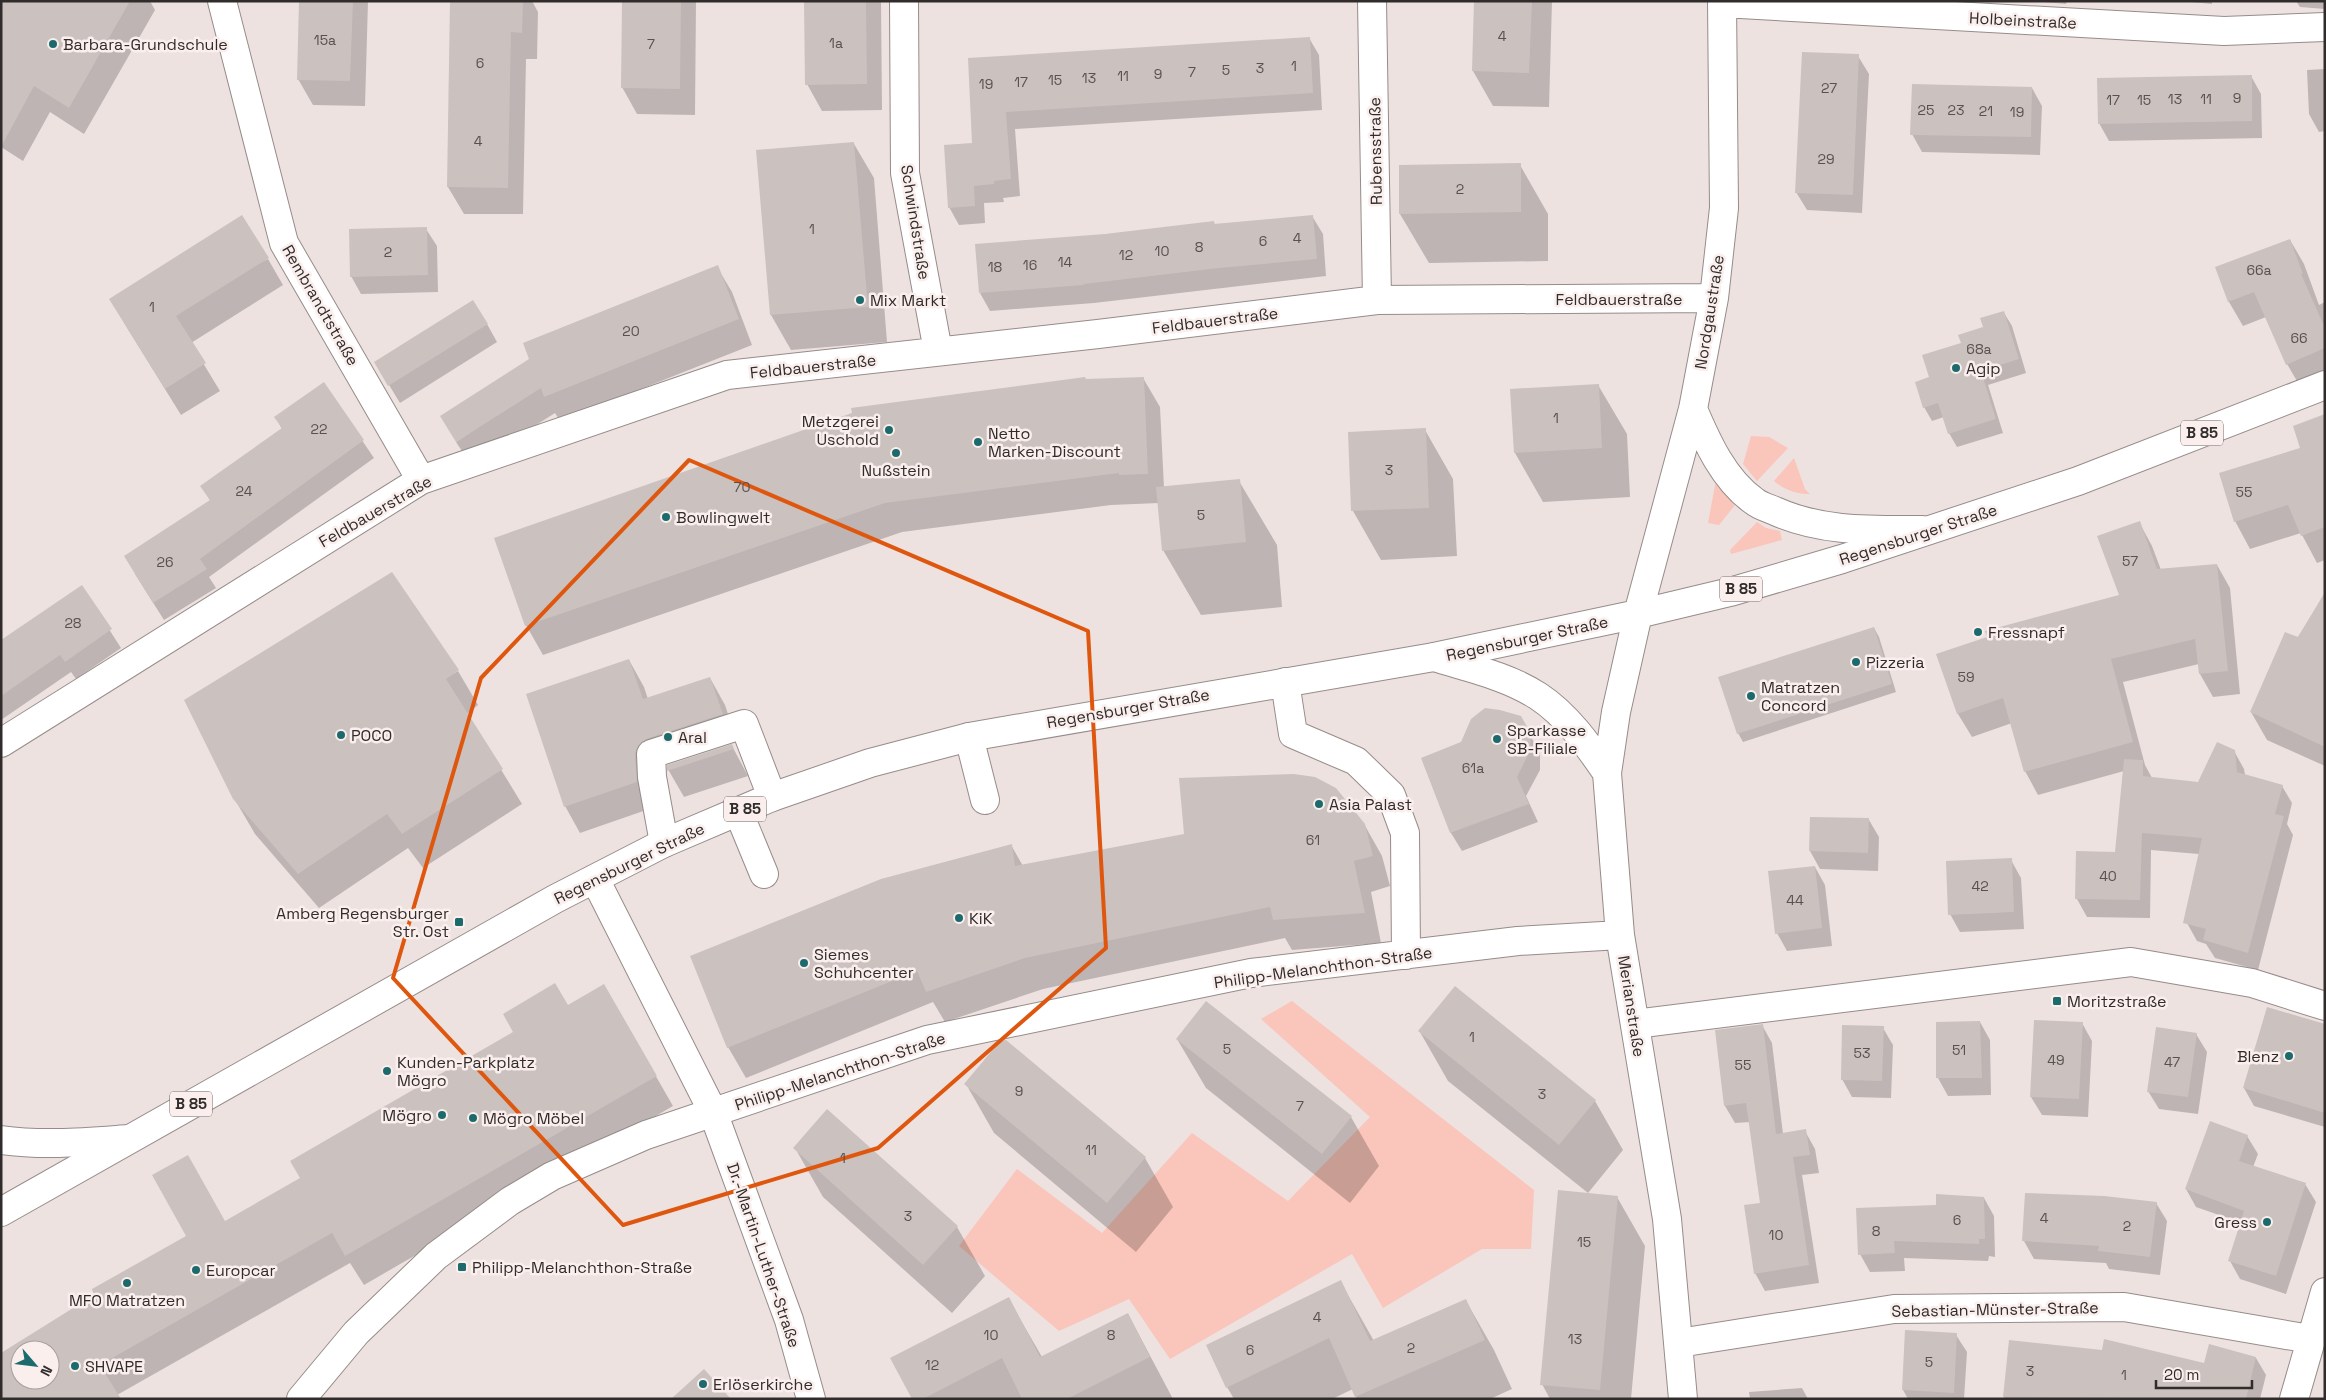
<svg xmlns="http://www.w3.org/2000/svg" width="2326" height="1400" viewBox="0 0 2326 1400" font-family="'Space Grotesk',sans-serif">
	<rect width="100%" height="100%" fill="#ede2e0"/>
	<path fill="#fac5ba" d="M1751 436 1769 437 1788 448 1757 481 1743 464Z
		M1794 458 1805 489 1810 494C1797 494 1784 490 1774 481Z
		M1716 480 1735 505 1719 525 1708 523Z
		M1757 522 1766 528 1780 531 1782 540 1731 554 1730 550Z
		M1292 1001 1534 1190 1531 1249H1482L1383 1308 1352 1254 1170 1359 1129 1299 1059 1331 959 1246 1017 1169 1102 1233 1192 1133 1288 1201 1370 1117 1261 1019Z"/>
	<path fill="#0003" fill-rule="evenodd" d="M1 1H150L155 10 84 134 50 112 23 161 1 147Z
		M300 1H368L365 106 313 105 298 79Z
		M452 1H532L538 12 537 59H526L523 214H464L448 187Z
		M623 1H696L695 115 637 114 622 87Z
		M806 1H881L882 110 822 111 807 84Z
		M1476 1H1552L1549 107 1493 106 1473 71Z
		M2034 1H2067L2066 4Z
		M2181 1H2212V4Z
		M2296 1H2325V9L2300 7Z
		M1309 38 1319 55 1322 110 1015 129 1020 196 1003 198 1004 202 984 203 985 223 959 225 949 207 974 145 969 59Z
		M1858 56 1869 74 1862 213 1807 210 1796 192Z
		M2325 69V131L2319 132 2309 114 2307 70Z
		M2251 76 2261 94 2262 138 2109 141 2099 123Z
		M2032 88 2042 106 2040 155 1922 152 1912 134Z
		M854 144 874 178 887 342 791 350 771 315 757 151Z
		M1520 165 1548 214V261L1429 263 1400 214Z
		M1312 216 1323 234 1326 276 1094 303 990 311 980 293 1106 235 1214 222 1215 225Z
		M426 229 437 246 438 292 361 294 351 276Z
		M2290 240 2304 264 2319 305 2325 302V378L2301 388 2287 364 2266 317 2243 326 2229 302 2217 268Z
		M268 259 283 285 191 343 220 391 181 415 126 326Z
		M717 267 732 292 752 345 560 421 555 413 472 466 456 442Z
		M2004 313 2012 326 2026 373 1988 385 2003 433 1957 447 1949 433 1944 417 1932 421 1924 407 1962 344Z
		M487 324 497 342 400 403 386 380Z
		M1143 378 1160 407 1164 488 1239 481 1277 545 1282 607 1201 615 1163 550 1159 503 1111 505 902 532 543 655 526 625 1086 380Z
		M324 384 374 458 209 577 216 588 164 620 135 574 211 502 202 487 282 429 276 418Z
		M1598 385 1627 434 1630 497 1543 502 1515 453Z
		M2325 415V560L2317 563 2301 533 2250 549 2235 521 2302 449Z
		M1425 430 1453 479 1457 556 1381 560 1353 511Z
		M2139 522 2152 546 2161 570 2217 565 2230 588 2240 694 2213 697 2200 674 2199 664 2123 682 2145 765 2152 778 2199 783 2234 751 2244 769 2245 775 2282 786 2292 803 2287 824 2293 835 2258 970 2215 958 2206 944 2197 941 2187 923 2199 854 2151 850 2150 918 2087 917 2077 899V853H2116L2124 771 2038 795 2025 771 2012 723 1972 737 1958 714 1937 655 2121 596Z
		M82 587 121 648 76 679 71 672 1 720V641Z
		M2325 594V766L2267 740 2251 712Z
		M1874 628 1879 637 1896 692 1743 742 1738 733Z
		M629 660 644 687 648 699 710 678 725 705 737 741 661 766 652 808 580 833 565 806Z
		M458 671 478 705 467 714 522 804 423 868 408 848 319 908 255 834 234 798Z
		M1520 717 1540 753V770L1526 796 1538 822 1462 851 1451 833 1422 759Z
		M732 746 748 776 684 797 669 771 668 766Z
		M1869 820 1879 837 1878 871 1820 869 1810 851Z
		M1364 824 1382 856 1390 886 1371 892 1381 943 1292 950 1285 938 1043 989 945 1022 933 1002 746 1078 728 1047 1011 845 1023 866 1186 835Z
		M2011 860 2021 878 2024 929 1960 932 1950 914Z
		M1815 867 1825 885 1832 946 1787 951 1777 933Z
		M604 986 673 1106 364 1285 350 1263 117 1395 1 1399V1354L301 1178 567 1006ZM20 1350H50V1380H20Z
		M1980 1022 1990 1040 1991 1095 1948 1096 1938 1078 1937 1023Z
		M2082 1023 2092 1041 2088 1117 2042 1115 2031 1097Z
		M1762 1025 1772 1043 1783 1134 1805 1131 1815 1149 1819 1173 1802 1175 1819 1283 1765 1291 1755 1273 1762 1204 1750 1122 1735 1123 1725 1106Z
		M2325 1026V1127L2254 1106 2244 1088Z
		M1883 1028 1893 1045 1891 1098 1852 1097 1842 1079Z
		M1420 1032 1595 1101 1623 1150 1588 1193 1448 1081Z
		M2196 1034 2207 1052 2198 1114 2159 1109 2148 1091Z
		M1177 1039 1351 1117 1379 1166 1350 1203 1206 1088Z
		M966 1084 1145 1158 1173 1207 1136 1252 994 1133Z
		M2247 1136 2258 1154 2253 1167 2305 1184 2316 1202 2286 1294 2240 1279 2230 1261 2242 1223 2196 1207 2186 1189Z
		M795 1148 957 1227 985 1276 952 1313 823 1197Z
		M2026 1194 2156 1203 2167 1221 2160 1275 2109 1269 2106 1263 2034 1259 2024 1241Z
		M1617 1197 1645 1246 1631 1399H1550L1542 1384Z
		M1984 1198 1994 1216 1995 1257 1989 1256 1988 1261 1904 1258 1905 1271 1870 1272 1860 1254 1937 1206Z
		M1340 1281 1374 1341 1466 1301 1494 1350 1512 1389 1490 1399H1357L1353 1389 1332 1399H1234L1227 1387Z
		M1008 1298 1042 1357 1128 1314 1173 1399H913Z
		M1956 1335 1967 1352 1964 1399H1908L1903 1390Z
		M2256 1358 2266 1375 2260 1399H2005L2004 1397Z
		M1802 1388 1808 1399H1750L1749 1392Z"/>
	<path fill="#cbc1be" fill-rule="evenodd" d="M1 1H130L69 108 34 86 1 147Z
		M299 1H353L350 81 297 80Z
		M450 1H523L522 33 511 32 508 188 447 187Z
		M622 1H681L680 89 621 88Z
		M804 1H866L867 84 805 85Z
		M1474 1H1532L1529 73 1472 71Z
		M1310 37 1313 93 1006 112 1011 179 994 181V184L974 186 975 206 948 208 944 145 972 143 968 58Z
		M1802 52 1859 54 1853 195 1795 193Z
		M2252 75V121L2098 124 2097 78Z
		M1912 84 2032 87 2031 137 1910 135Z
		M854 142 868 307 770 315 756 150Z
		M1521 163V212L1399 214V165Z
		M242 215 269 258 176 316 206 363 165 389 109 299Z
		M1313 215 1317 259 1219 268 1084 284V285L979 293 975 244 1105 234 1214 221V224Z
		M427 227 428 275 350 277 349 229Z
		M2290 239 2303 274H2301L2325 328V348L2286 365 2254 292 2228 302 2215 267Z
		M718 265 739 319 544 397 541 388 456 442 440 416 529 359 523 343Z
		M473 300 488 324 388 386 374 362Z
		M2004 311 2019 359 1981 371 1996 419 1948 434 1938 403 1923 408 1915 382 1929 377 1922 355 1961 343 1958 335 1983 327 1980 318Z
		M1085 377 1086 379 1144 377 1148 474 1119 475V473L885 503 525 626 494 538 852 413 851 408Z
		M324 382 364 440 200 559 207 569 153 603 124 556 210 500 200 486 282 428 274 417Z
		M1599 384 1602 448 1514 453 1510 389Z
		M2325 414V527L2301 536 2288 505 2234 522 2219 473 2300 448 2293 426Z
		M1426 428 1429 508 1351 511 1348 432Z
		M1240 479 1246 542 1162 551 1156 487Z
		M2140 521 2157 569 2217 564 2228 671 2199 674 2195 639 2111 659 2133 742 2024 772 2003 698 1957 714 1936 654 1987 637 1985 631 2119 595 2097 536Z
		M392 572 459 670 446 679 503 769 402 834 387 814 298 874 233 799 184 700Z
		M82 585 112 629 65 662 60 655 1 696V640Z
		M2325 592V747L2250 712 2285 632 2298 637Z
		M1874 627 1892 684 1737 734 1718 677Z
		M629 659 643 699 710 677 723 714 646 739 638 746 635 754 637 782 564 807 526 694Z
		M1485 708 1500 710 1521 716 1531 734 1530 751 1517 777 1529 804 1450 833 1421 758 1461 742 1471 719Z
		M2217 742 2235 750 2237 772 2283 785 2275 814 2284 816 2248 953 2203 940 2206 929 2183 923 2202 838 2142 833 2140 900 2075 899 2076 851 2115 852 2124 759 2143 760V776L2198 782Z
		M732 744 734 749 667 771V765Z
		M1294 774 1315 777 1336 788 1365 824 1373 856 1354 861 1365 913 1273 920 1270 907 1025 958 926 992 917 971 727 1048 690 956 881 879 1012 844 1015 866 1184 834 1179 778Z
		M1810 817 1869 818 1868 853 1809 851Z
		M2012 858 2014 912 1948 915 1946 861Z
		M1815 866 1822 928 1775 934 1768 871Z
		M555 983 568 1005 604 984 657 1076 345 1256 332 1233 100 1365 121 1399H1V1353L94 1295 92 1289 186 1236 152 1175 188 1155 225 1221 300 1178 290 1161 513 1032 503 1014ZM20 1350H50V1380H20Z
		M1455 986 1596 1100 1559 1145 1418 1031Z
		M1206 1001 1352 1116 1322 1154 1176 1039Z
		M2267 1007 2325 1024V1113L2243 1088Z
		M2034 1020 2083 1022 2079 1099 2030 1097Z
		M1980 1021 1982 1078H1936V1022Z
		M1763 1024 1776 1134 1806 1129 1810 1155 1793 1157 1809 1265 1754 1274 1744 1205 1760 1203 1746 1103 1724 1106 1715 1030Z
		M1842 1025 1884 1026 1882 1081 1841 1080Z
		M2156 1027 2197 1033 2188 1097 2147 1092Z
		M1006 1040 1146 1157 1107 1203 964 1084 1000 1041Z
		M827 1109 958 1226 923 1265 793 1148Z
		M2210 1121 2248 1135 2239 1161 2306 1183 2276 1276 2228 1261 2244 1211 2185 1189Z
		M1558 1190 1618 1196 1600 1390 1540 1385Z
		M2025 1193 2104 1196 2157 1202 2150 1257 2098 1251 2099 1246 2022 1241Z
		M1936 1194 1984 1197 1985 1239H1979V1244L1894 1241 1895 1253 1858 1255 1856 1208 1936 1205Z
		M1341 1280 1370 1341 1466 1299 1485 1340 1355 1397 1329 1338 1226 1388 1206 1345Z
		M1009 1297 1040 1357 1128 1313 1150 1357 1067 1399H1022L1002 1358 923 1399H912L890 1358Z
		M1905 1330 1957 1333 1954 1393 1902 1390Z
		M2104 1339 2204 1363 2209 1344 2256 1357 2246 1399 2003 1397 2009 1340 2102 1350Z
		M704 1369 731 1399H671Z"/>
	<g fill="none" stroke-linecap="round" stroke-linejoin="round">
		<defs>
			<path id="minor" d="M222 1 284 243 421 480
				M904 1 905 173 938 351
				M1372 1 1377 300
				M1722 3 2224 31 2325 27
				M1693 409C1707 442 1724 480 1754 501 1760 506 1768 508 1775 511 1821 532 1872 530 1922 530
				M1434 657C1469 668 1507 676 1538 696 1567 715 1588 745 1607 773
				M1285 682 1293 734 1356 761 1391 795 1405 833 1406 955
				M969 737 985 800
				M1 743 421 480 727 375 1098 334 1377 300 1714 298
				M738 811 764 874
				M664 843 652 777 651 754 744 724 772 797
				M595 879 713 1112 789 1320 811 1399
				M1635 1024 2131 962 2252 983 2325 1006
				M1 1140C44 1146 86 1142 129 1139
				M1679 1343 1894 1309 2124 1307 2310 1339
				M301 1399 356 1333 436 1256 510 1201 552 1176 646 1135 927 1040 1251 973 1518 941 1620 935
				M1683 1399 1667 1219 1620 935 1607 773 1616 712 1638 614 1693 409 1714 298 1724 208 1722 1
				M2294 1399 2325 1292"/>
			<path id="major" d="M1 1212 555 899 664 843 772 797 870 763 969 737 1434 657 1638 614 1730 592 1842 559 2078 481 2325 385"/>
		</defs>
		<use href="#minor" stroke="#968c8a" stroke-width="30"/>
		<use href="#major" stroke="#968c8a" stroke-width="30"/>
		<use href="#minor" stroke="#fff" stroke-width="28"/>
		<use href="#major" stroke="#fff" stroke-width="28"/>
	</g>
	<path fill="none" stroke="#df570e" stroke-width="4" stroke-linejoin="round" d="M689 460 1088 631 1106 948 878 1148 623 1225 393 978 481 678Z"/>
	<g fill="#1d6a6d" stroke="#faefed" stroke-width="2">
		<circle cx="53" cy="44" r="5"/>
		<circle cx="860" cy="300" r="5"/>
		<circle cx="1956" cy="368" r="5"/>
		<circle cx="889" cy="430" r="5"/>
		<circle cx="978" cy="442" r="5"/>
		<circle cx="896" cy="453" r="5"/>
		<circle cx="666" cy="517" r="5"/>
		<circle cx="1978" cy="632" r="5"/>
		<circle cx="1856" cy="662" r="5"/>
		<circle cx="1751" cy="696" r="5"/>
		<circle cx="341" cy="735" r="5"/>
		<circle cx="668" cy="737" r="5"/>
		<circle cx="1497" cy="739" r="5"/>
		<circle cx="1319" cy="804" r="5"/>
		<circle cx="959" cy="918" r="5"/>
		<rect x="454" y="917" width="10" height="10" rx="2.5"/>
		<circle cx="804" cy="963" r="5"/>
		<rect x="2052" y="996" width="10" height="10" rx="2.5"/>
		<circle cx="2289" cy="1056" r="5"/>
		<circle cx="387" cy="1071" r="5"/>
		<circle cx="442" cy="1115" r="5"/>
		<circle cx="473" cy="1118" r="5"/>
		<circle cx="2267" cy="1222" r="5"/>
		<rect x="457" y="1262" width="10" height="10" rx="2.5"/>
		<circle cx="196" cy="1270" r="5"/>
		<circle cx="127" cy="1283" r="5"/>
		<circle cx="75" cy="1366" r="5"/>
		<circle cx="703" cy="1384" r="5"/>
	</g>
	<g text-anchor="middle" stroke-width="5" stroke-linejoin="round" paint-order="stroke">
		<g font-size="14" fill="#575150">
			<text x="1502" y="41">4</text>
			<text x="325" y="45">15a</text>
			<text x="836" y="48">1a</text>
			<text x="651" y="49">7</text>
			<text x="480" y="68">6</text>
			<text x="1294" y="71">1</text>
			<text x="1260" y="73">3</text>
			<text x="1226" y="75">5</text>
			<text x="1192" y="77">7</text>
			<text x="1158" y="79">9</text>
			<text x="1123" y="81">11</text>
			<text x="1089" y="83">13</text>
			<text x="1055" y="85">15</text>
			<text x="1021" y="87">17</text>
			<text x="986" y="89">19</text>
			<text x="1829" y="93">27</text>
			<text x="2237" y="103">9</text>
			<text x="2175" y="104">13</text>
			<text x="2206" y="104">11</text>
			<text x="2113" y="105">17</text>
			<text x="2144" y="105">15</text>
			<text x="1926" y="115">25</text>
			<text x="1956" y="115">23</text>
			<text x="1986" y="116">21</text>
			<text x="2017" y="117">19</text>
			<text x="478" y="146">4</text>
			<text x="1826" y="164">29</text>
			<text x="1460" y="194">2</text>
			<text x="812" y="234">1</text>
			<text x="1297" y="243">4</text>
			<text x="1263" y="246">6</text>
			<text x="1199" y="252">8</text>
			<text x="1162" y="256">10</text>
			<text x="388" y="257">2</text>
			<text x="1126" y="260">12</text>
			<text x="1065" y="267">14</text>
			<text x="1030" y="270">16</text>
			<text x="995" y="272">18</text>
			<text x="2259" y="275">66a</text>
			<text x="152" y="312">1</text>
			<text x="631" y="336">20</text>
			<text x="2299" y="343">66</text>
			<text x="1979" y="354">68a</text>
			<text x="1556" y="423">1</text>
			<text x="319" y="434">22</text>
			<text x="1389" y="475">3</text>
			<text x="742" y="492">70</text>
			<text x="244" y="496">24</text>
			<text x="2244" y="497">55</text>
			<text x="1201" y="520">5</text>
			<text x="2130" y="566">57</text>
			<text x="165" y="567">26</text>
			<text x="73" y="628">28</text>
			<text x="1966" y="682">59</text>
			<text x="1473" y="773">61a</text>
			<text x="1313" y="845">61</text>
			<text x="2108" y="881">40</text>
			<text x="1980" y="891">42</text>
			<text x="1795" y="905">44</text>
			<text x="1472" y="1042">1</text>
			<text x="1227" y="1054">5</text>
			<text x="1959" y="1055">51</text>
			<text x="1862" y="1058">53</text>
			<text x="2056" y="1065">49</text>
			<text x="2172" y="1067">47</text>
			<text x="1743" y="1070">55</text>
			<text x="1019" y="1096">9</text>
			<text x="1542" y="1099">3</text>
			<text x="1300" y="1111">7</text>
			<text x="1091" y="1155">11</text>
			<text x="843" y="1163">1</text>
			<text x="908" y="1221">3</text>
			<text x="2044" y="1223">4</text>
			<text x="1957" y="1225">6</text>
			<text x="2127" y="1231">2</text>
			<text x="1876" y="1236">8</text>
			<text x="1776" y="1240">10</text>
			<text x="1584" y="1247">15</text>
			<text x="1317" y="1322">4</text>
			<text x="991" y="1340">10</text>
			<text x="1111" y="1340">8</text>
			<text x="1575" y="1344">13</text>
			<text x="1411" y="1353">2</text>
			<text x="1250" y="1355">6</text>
			<text x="1929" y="1367">5</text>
			<text x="932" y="1370">12</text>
			<text x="2030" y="1376">3</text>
			<text x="2124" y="1380">1</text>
		</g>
		<g fill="#faefed" stroke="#6d6665" stroke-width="1">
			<rect x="2181" y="420.5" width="42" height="25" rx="4"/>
			<rect x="1720" y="576.5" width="42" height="25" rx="4"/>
			<rect x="724" y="796.5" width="42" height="25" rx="4"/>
			<rect x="170" y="1091.5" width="42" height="25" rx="4"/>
		</g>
		<g font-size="15" font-weight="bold" fill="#302c2b">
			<text x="2202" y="438">B 85</text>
			<text x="1741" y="594">B 85</text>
			<text x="745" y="814">B 85</text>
			<text x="191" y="1109">B 85</text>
		</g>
		<g font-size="16" fill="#302c2b" stroke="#faefed">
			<text transform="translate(2023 20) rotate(3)" y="6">Holbeinstraße</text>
			<text transform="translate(1375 151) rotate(-91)" y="6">Rubensstraße</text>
			<text transform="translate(916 222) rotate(81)" y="6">Schwindstraße</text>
			<text x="1619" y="305">Feldbauerstraße</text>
			<text transform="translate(321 305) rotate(60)" y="6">Rembrandtstraße</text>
			<text transform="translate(1709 312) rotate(-81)" y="6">Nordgaustraße</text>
			<text transform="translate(1215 320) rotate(-7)" y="6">Feldbauerstraße</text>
			<text transform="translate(813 366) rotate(-6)" y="6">Feldbauerstraße</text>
			<text transform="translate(375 511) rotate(-30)" y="6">Feldbauerstraße</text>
			<text transform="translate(1918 534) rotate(-18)" y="6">Regensburger Straße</text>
			<text transform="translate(1527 638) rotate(-12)" y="6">Regensburger Straße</text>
			<text transform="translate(1128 708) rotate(-10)" y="6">Regensburger Straße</text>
			<text transform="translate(629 863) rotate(-26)" y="6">Regensburger Straße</text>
			<text transform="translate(1323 967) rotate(-8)" y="6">Philipp-Melanchthon-Straße</text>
			<text transform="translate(1632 1006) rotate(81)" y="6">Merianstraße</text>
			<text transform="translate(840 1071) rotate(-18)" y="6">Philipp-Melanchthon-Straße</text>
			<text transform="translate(764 1255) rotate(71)" y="6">Dr.-Martin-Luther-Straße</text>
			<text transform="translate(1995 1309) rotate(-1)" y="6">Sebastian-Münster-Straße</text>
		</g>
		<g font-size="16" fill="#302c2b" stroke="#faefed" text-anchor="start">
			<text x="63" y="50">Barbara-Grundschule</text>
			<text x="870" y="306">Mix Markt</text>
			<text x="1966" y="374">Agip</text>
			<text x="879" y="427" text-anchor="end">Metzgerei<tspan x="879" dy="18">Uschold</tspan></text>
			<text x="988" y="439">Netto<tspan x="988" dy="18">Marken-Discount</tspan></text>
			<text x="896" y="476" text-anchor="middle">Nußstein</text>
			<text x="676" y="523">Bowlingwelt</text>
			<text x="1988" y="638">Fressnapf</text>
			<text x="1866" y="668">Pizzeria</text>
			<text x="1761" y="693">Matratzen<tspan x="1761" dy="18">Concord</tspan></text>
			<text x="1507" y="736">Sparkasse<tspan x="1507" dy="18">SB-Filiale</tspan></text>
			<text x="351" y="741">POCO</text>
			<text x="678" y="743">Aral</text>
			<text x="1329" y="810">Asia Palast</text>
			<text x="449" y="919" text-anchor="end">Amberg Regensburger<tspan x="449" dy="18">Str. Ost</tspan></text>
			<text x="969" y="924">KiK</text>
			<text x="814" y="960">Siemes<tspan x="814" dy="18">Schuhcenter</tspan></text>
			<text x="2067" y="1007">Moritzstraße</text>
			<text x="2279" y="1062" text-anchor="end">Blenz</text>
			<text x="397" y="1068">Kunden-Parkplatz<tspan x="397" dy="18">Mögro</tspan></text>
			<text x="432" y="1121" text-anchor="end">Mögro</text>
			<text x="483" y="1124">Mögro Möbel</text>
			<text x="2257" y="1228" text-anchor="end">Gress</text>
			<text x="472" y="1273">Philipp-Melanchthon-Straße</text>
			<text x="206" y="1276">Europcar</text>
			<text x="127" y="1306" text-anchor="middle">MFO Matratzen</text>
			<text x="85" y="1372">SHVAPE</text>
			<text x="713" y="1390">Erlöserkirche</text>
		</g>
	</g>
	<rect width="2326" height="1400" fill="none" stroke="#302c2b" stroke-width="5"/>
	<g transform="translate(35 1365) rotate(118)"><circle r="24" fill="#faefed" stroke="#a9a19f"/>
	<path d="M0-4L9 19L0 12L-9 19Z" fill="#1d6a6d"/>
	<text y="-8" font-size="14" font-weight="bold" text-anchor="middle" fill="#302c2b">N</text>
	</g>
	<path d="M2156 1380v8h96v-8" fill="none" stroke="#302c2b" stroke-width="2.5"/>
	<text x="2164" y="1380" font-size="15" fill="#302c2b" stroke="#faefed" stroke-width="4" paint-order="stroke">20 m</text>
</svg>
